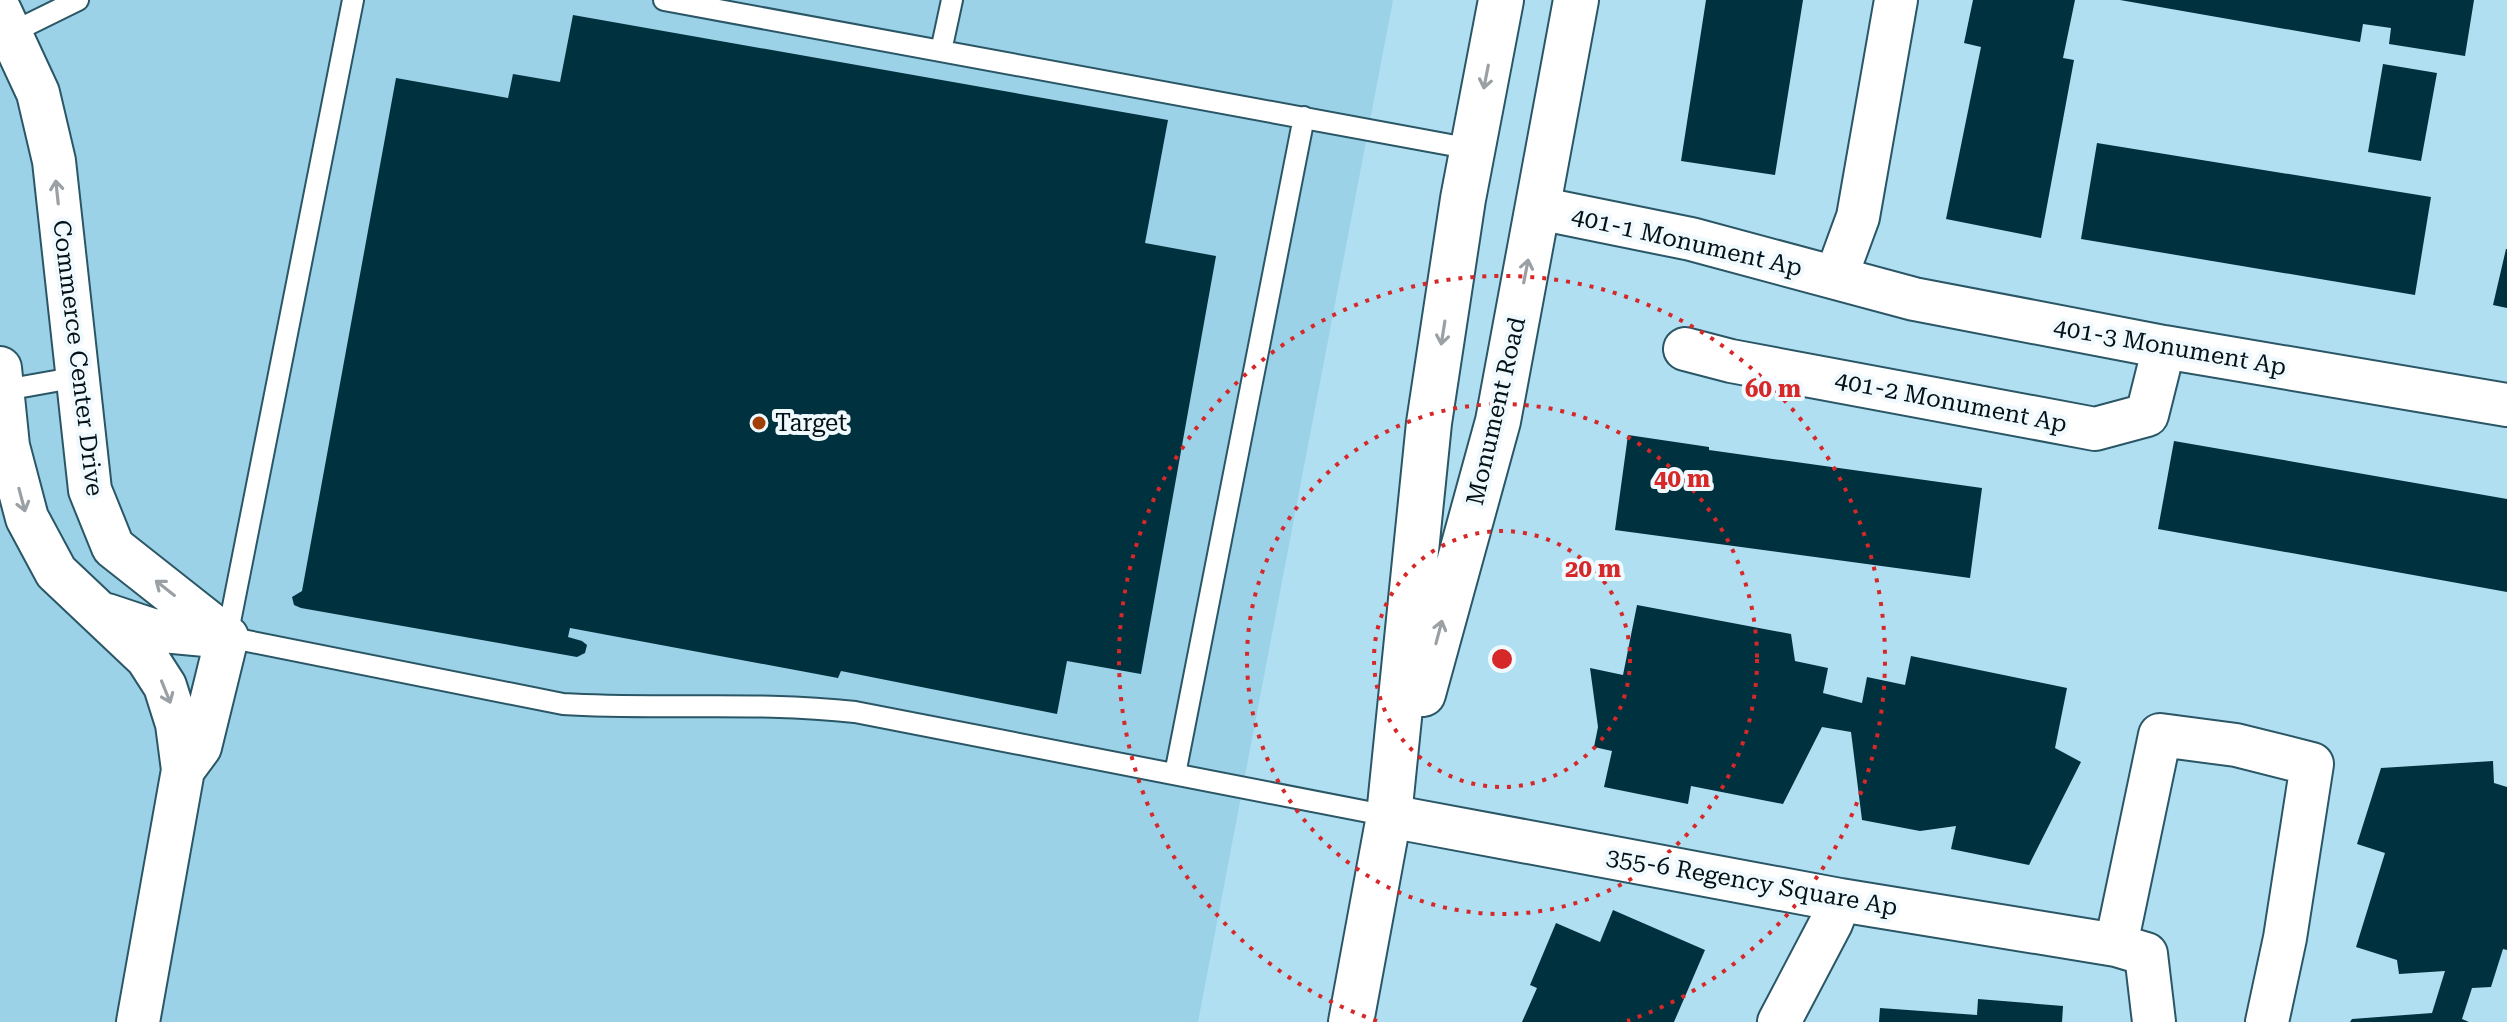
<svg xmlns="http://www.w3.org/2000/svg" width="2507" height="1022" viewBox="0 0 2507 1022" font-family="'Roboto Serif',serif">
	<rect width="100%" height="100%" fill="#b0dff1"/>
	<path fill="#9bd2e7" d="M0 0H1393L1198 1022H0Z"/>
	<path fill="#00313f" d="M1706 0H1803L1775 175 1681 161Z
		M1973 0H2075L2063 58 2074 60 2041 238 1946 219 1981 47 1964 43Z
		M2120 0H2474L2465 56 2389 44 2391 28 2363 24 2360 42Z
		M573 15 1168 120 1145 243 1216 256 1141 674 1067 661 1057 714 841 671 838 678 570 628 568 637 582 641 587 645 585 653 577 657 301 608 294 605 292 597 302 591 396 78 508 98 513 74 560 82Z
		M2383 64 2437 73 2421 161 2368 152Z
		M2097 143 2431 197 2415 295 2081 239Z
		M2506 249H2507V308L2493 305Z
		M1628 435 1709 447V450L1982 488 1970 578 1615 530Z
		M2174 441 2507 499V592L2158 529Z
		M1637 605 1791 634 1795 661 1828 668 1823 693 1862 703 1867 677 1905 685 1911 656 2067 688 2055 748 2081 762 2029 865 1951 849 1956 826 1920 831 1862 820 1851 732 1822 727 1783 804 1691 786 1688 804 1604 787 1612 751 1594 747 1598 727 1590 668 1623 675Z
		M2493 761 2494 783 2507 787V950L2503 949 2491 987 2472 988 2462 1019 2469 1022H2350L2352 1019 2432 1013 2445 971 2399 974 2397 960 2356 947 2385 853 2357 844 2381 768Z
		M1613 910 1705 950 1674 1022H1522L1537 988 1530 985 1556 923 1600 942Z
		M1978 999 2063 1006 2062 1022H1879L1880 1008 1977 1015Z"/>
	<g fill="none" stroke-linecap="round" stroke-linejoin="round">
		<defs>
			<path id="service" d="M353 0 227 637 563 704C661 710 758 701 855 712L1389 816
				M664 0 1472 149
				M11 33 78 0
				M941 51 952 0
				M0 391 78 377
				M1175 774 1304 117"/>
			<path id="minor" d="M0 11 38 93 54 161 90 490 113 547 227 637
				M1538 208 1691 239 1914 299 2164 347 2507 405
				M1836 277 1858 217 1896 0
				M1685 349 1731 361 2095 429 2147 415 2164 347
				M0 368 8 446 27 518 56 572 147 658 165 686 177 724 183 770 138 1022
				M107 615 152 630 227 637
				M183 770 200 747 227 637
				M1389 816 1840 900 2116 945 2146 954 2154 1022
				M2116 945 2160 735 2236 745 2312 764 2285 938 2267 1022
				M1779 1022 1831 923 1840 900"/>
			<path id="secondary" d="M1423 694 1498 421 1576 0
				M1351 1022 1389 816 1429 423 1463 199 1501 0"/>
		</defs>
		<use href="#service" stroke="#2a5666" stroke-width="24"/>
		<use href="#minor" stroke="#2a5666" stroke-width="46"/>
		<use href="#secondary" stroke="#2a5666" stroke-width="48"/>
		<use href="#service" stroke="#fff" stroke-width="20"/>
		<use href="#minor" stroke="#fff" stroke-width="42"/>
		<use href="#secondary" stroke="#fff" stroke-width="44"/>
	</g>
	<defs><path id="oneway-shaft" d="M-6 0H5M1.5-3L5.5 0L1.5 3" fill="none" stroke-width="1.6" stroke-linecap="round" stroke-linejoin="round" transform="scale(2)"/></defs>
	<g stroke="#9aa0a3">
		<use href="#oneway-shaft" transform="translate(1486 77) rotate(101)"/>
		<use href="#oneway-shaft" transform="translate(57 192) rotate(-96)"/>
		<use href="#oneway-shaft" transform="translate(1526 271) rotate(-79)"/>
		<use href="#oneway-shaft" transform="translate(1443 333) rotate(99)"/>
		<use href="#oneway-shaft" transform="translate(22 500) rotate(75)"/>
		<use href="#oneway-shaft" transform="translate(165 588) rotate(-142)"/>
		<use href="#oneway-shaft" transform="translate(1439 632) rotate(-75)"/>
		<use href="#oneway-shaft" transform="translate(166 692) rotate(68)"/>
	</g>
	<g fill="none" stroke="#d62828" stroke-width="4" stroke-dasharray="4 8">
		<circle cx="1502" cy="659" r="128"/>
		<circle cx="1502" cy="659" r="255"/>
		<path d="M1377 1021A383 383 0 1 1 1627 1021"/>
	</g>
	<circle fill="#a23f02" stroke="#f0f9fd" stroke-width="3" cx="759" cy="423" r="8"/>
	<g text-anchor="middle" stroke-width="8" stroke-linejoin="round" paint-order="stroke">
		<g font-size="24" fill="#021218" stroke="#f0f9fd">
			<text transform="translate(1687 242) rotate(13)" y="8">401-1 Monument Ap</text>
			<text transform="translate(2170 347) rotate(10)" y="8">401-3 Monument Ap</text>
			<text transform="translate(78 358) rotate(83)" y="8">Commerce Center Drive</text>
			<text transform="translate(1951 402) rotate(11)" y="8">401-2 Monument Ap</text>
			<text transform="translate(1496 411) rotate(-77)" y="8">Monument Road</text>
			<text transform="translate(1752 882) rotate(10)" y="8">355-6 Regency Square Ap</text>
		</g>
		<g font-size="24" fill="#021218" stroke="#f0f9fd" text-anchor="start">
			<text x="775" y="431">Target</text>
		</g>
	</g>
	<circle cx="1502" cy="659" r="12" fill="#d62828" stroke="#f0f9fd" stroke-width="4"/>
	<g font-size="24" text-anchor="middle" font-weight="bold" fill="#d62828" stroke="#f0f9fd" stroke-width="8" stroke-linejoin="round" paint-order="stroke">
		<text x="1773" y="397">60 m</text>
		<text x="1682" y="487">40 m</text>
		<text x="1593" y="577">20 m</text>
	</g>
</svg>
